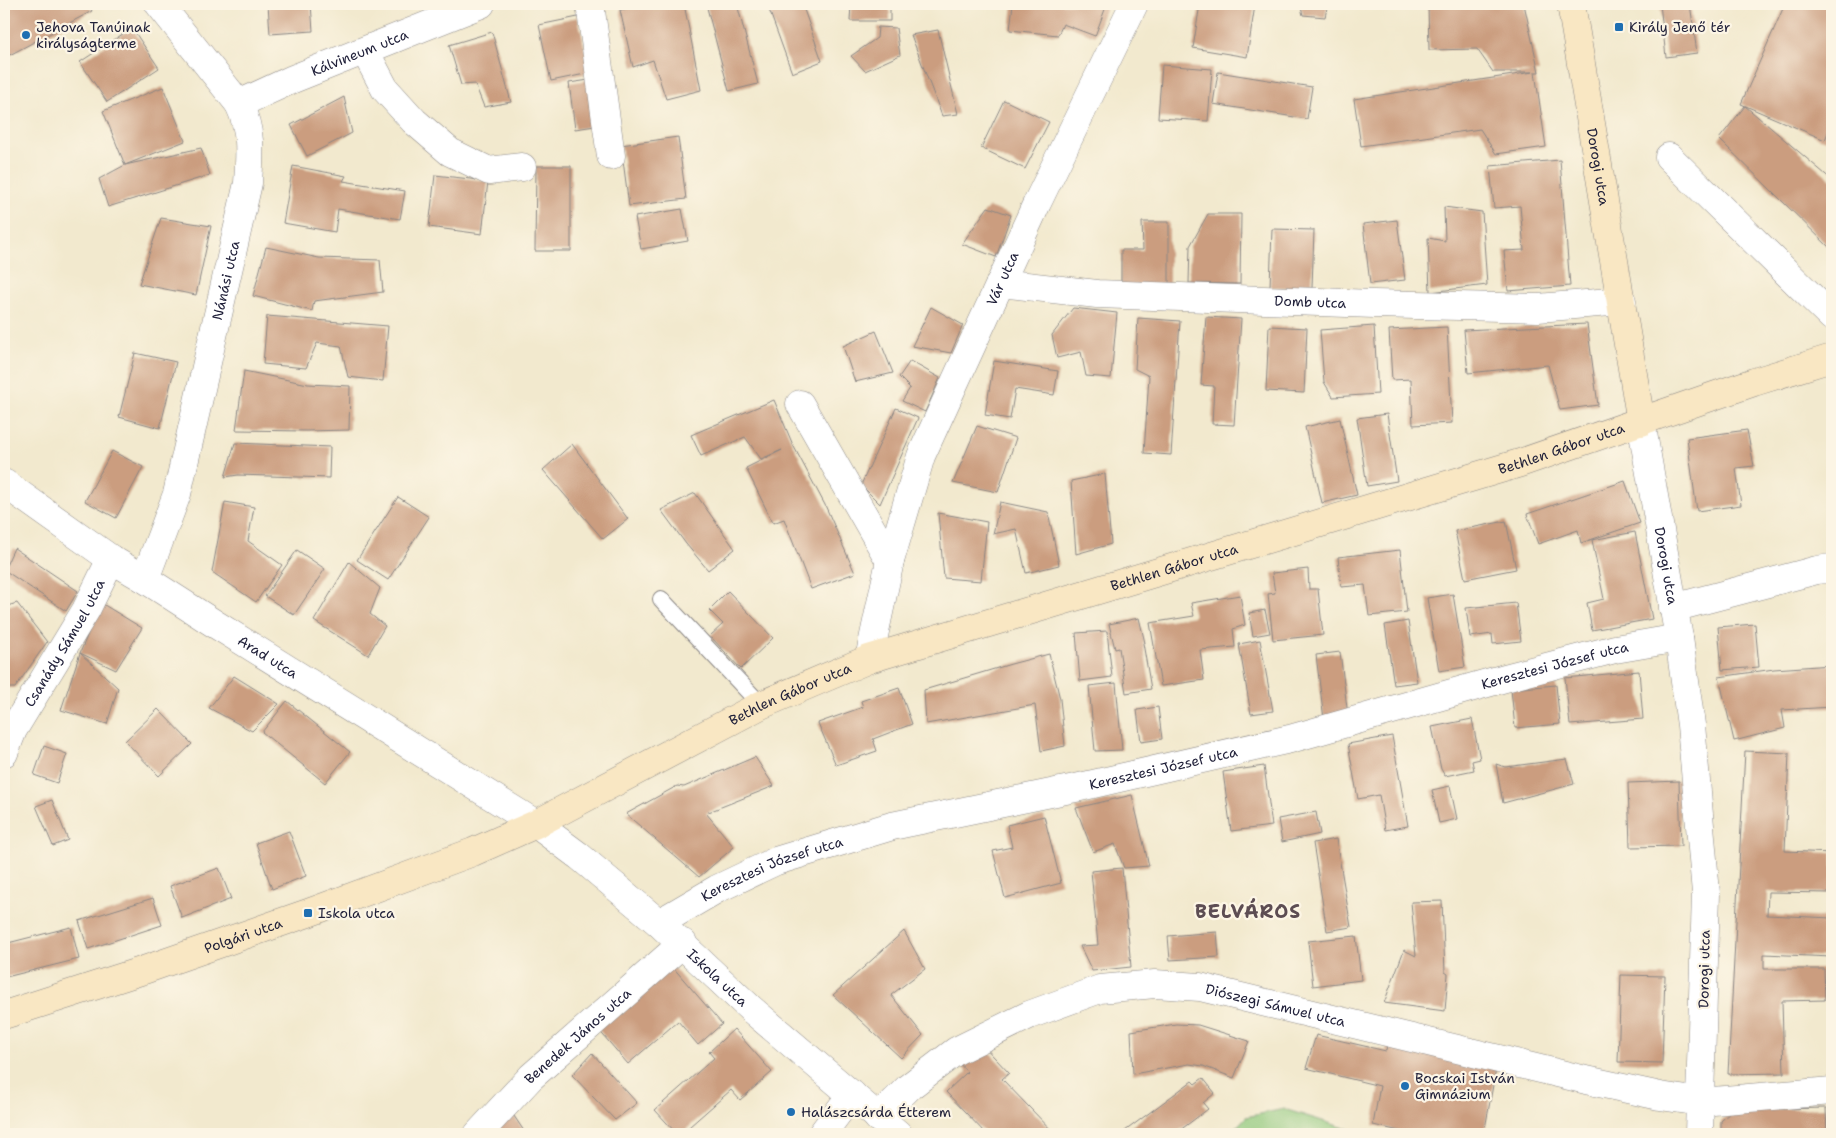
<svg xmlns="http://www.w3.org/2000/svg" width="1836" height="1138" viewBox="0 0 1836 1138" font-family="'Shantell Sans',sans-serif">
	<rect width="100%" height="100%" fill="#fcf5e5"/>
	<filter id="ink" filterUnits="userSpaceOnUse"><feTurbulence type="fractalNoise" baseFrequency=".02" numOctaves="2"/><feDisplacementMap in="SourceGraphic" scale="10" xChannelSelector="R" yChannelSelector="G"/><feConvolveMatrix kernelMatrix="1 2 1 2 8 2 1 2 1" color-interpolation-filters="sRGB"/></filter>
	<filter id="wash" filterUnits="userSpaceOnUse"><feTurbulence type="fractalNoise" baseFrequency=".0096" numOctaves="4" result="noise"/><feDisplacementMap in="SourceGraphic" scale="20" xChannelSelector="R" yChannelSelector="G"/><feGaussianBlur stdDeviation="1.12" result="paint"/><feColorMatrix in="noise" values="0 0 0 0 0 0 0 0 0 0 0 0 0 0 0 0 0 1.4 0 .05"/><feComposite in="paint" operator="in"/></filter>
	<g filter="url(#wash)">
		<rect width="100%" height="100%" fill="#f2e9ce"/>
		<path fill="#90c87c" stroke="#59755c" d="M1284 1109 1364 1134H1230L1246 1117Z"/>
		<g id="blocks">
			<path fill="#cb9d7f" d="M4 4H88L92 11 4 58Z
				M268 4H311L313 31 270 34Z
				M649 4H684L701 90 666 99 653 60 633 67 620 10Z
				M706 4H737L758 84 729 91Z
				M767 4H802L822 61 792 73Z
				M851 4H890V21H850Z
				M1013 4H1107L1095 36 1063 24 1058 35 1010 30Z
				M1200 4 1255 5 1247 57 1193 48Z
				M1300 4H1328L1325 17 1303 15Z
				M1428 4H1524L1539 72H1535L1546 147 1496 154 1480 129 1361 146 1354 99 1533 72H1493L1477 49 1429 50Z
				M1660 4H1690L1697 53 1666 57Z
				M1785 4H1832V122L1825 140 1741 104Z
				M578 17 590 73 551 81 539 25Z
				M878 27 896 28 900 55 865 71 851 56 877 38Z
				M132 28 159 68 107 102 80 62Z
				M938 30 958 114 942 116 911 35Z
				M492 32 511 102 484 107 475 84 461 85 449 45Z
				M1162 65 1212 69 1208 121 1158 118Z
				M1218 72 1312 87 1307 119 1213 104Z
				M589 80 595 126 575 129 569 83Z
				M163 87 185 141 125 165 103 111Z
				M344 97 352 133 307 156 291 125Z
				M1004 100 1049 122 1025 169 981 148Z
				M1745 106 1832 180V250L1719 139Z
				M678 137 686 199 629 206 621 145Z
				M201 148 210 175 108 207 99 179 125 165Z
				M1560 160 1570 286 1508 291 1504 251 1524 250 1520 206 1494 208 1490 166Z
				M293 166 346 176 343 181 405 191 400 219 338 209 335 232 283 223Z
				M536 166H571V251H535Z
				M435 175 488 181 482 234 429 227Z
				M988 207 1011 215 996 257 962 244Z
				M1444 207 1482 212 1487 285 1430 292 1428 238 1445 241Z
				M682 209 688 241 641 249 635 217Z
				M1208 214H1241L1240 284 1189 283 1190 246Z
				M161 218 211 226 196 295 139 284Z
				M1397 220 1405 280 1370 284 1363 224Z
				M1142 222H1169V287H1121V250H1143Z
				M1272 229 1314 230 1312 288 1270 287Z
				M266 247 319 258 380 260 383 292 314 301 312 311 253 296Z
				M931 307 963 325 951 353 912 346Z
				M1073 308 1117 313 1111 378 1086 376 1081 352 1057 358 1052 335Z
				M267 316 388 326 383 381 348 377 341 346 317 343 306 368 263 364Z
				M1206 317 1241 319 1234 425 1212 424 1214 386 1201 385Z
				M1138 318 1180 321 1171 455 1144 453 1149 376 1135 369Z
				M1587 324 1598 405 1560 410 1548 365 1468 373 1464 330Z
				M1269 326 1307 328 1304 393 1266 391Z
				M1374 326 1378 394 1333 397 1324 382 1320 330Z
				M1447 327 1452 423 1413 425 1411 379 1392 380 1389 330Z
				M876 331 893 373 855 382 843 346Z
				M135 353 176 362 160 428 119 417Z
				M910 361 940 378 925 412 902 401 910 388 899 377Z
				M994 361 1058 371 1054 395 1015 389 1010 419 985 415Z
				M244 371 308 384 350 386 349 430 306 431 236 430Z
				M774 400 793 445 825 505 855 573 811 589 784 519 773 523 746 468 782 450 761 459 745 437 701 456 691 435Z
				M896 408 918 418 880 504 861 485Z
				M1387 414 1397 481 1367 486 1357 418Z
				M1340 419 1357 495 1322 503 1305 427Z
				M977 426 1016 438 998 492 953 483Z
				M1747 430 1754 466 1736 468 1741 505 1697 511 1687 438Z
				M235 443 330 447 329 478 238 475 225 477Z
				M572 444 628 519 603 539 543 470Z
				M112 451 143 467 116 518 85 501Z
				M1105 474 1111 544 1076 554 1071 481Z
				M1625 481 1640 523 1581 543 1578 530 1538 544 1527 514Z
				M695 493 735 549 708 570 686 544 661 510Z
				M398 497 429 517 388 580 357 560Z
				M225 502 254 507 248 541 282 565 256 602 212 572Z
				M1000 502 1048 512 1059 565 1026 573 1016 529 993 534Z
				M938 513 987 522 981 581 944 578Z
				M1506 521 1516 569 1465 579 1455 531Z
				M1635 532 1652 619 1592 630 1587 603 1604 599 1592 540Z
				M14 548 78 591 66 611 4 570Z
				M297 550 325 569 294 615 265 596Z
				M1400 550 1407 612 1369 616 1365 585 1341 587 1338 557Z
				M349 562 380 588 370 614 385 626 368 655 314 621Z
				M1308 569 1309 589H1318L1323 635 1273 640 1268 594 1275 593 1272 573Z
				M728 591 773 638 741 669 710 636 723 624 709 610Z
				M1453 594 1465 667 1439 671 1427 598Z
				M1240 595 1245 625 1233 629 1235 647 1200 650 1204 680 1161 686 1150 623 1194 616 1191 603Z
				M17 603 47 642 15 688H4V607Z
				M101 603 142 628 116 670 80 653Z
				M1516 603 1521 641 1493 644 1492 634 1470 637 1466 608Z
				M1265 610 1270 633 1253 636 1249 613Z
				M1139 618 1145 643H1143L1151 689 1126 693 1119 648 1115 649 1109 624Z
				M1408 621 1417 682 1394 685 1385 625Z
				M1755 624 1759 667 1722 670 1718 627Z
				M1107 631 1112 677 1080 681 1076 633Z
				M1260 640 1273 711 1251 714 1239 644Z
				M1340 652 1348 716 1324 719 1316 655Z
				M80 653 118 688 107 724 61 710Z
				M1049 654 1060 699 1065 746 1041 751 1035 705 926 724 924 690 1011 664Z
				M1832 665V707L1782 710 1785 728 1734 741 1719 677 1774 669Z
				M1639 671 1643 719 1570 725 1565 678Z
				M234 676 279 704 252 731 209 708Z
				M1116 683 1122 750 1095 751 1089 686Z
				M1556 685 1560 724 1515 728 1511 689Z
				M899 688 912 724 873 739 877 751 836 765 818 723 863 707 861 701Z
				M287 701 350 752 325 783 262 732Z
				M1158 707 1162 739 1141 742 1137 710Z
				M158 709 192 744 159 776 125 741Z
				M1472 719 1480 759 1472 761 1474 770 1445 776 1441 769 1432 727Z
				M1392 736 1408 826 1385 830 1379 795 1358 799 1348 744Z
				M44 746 67 754 57 783 34 775Z
				M1745 751 1789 753 1785 851 1832 853V893L1768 892 1767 915 1832 918V957L1764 954V969H1824L1825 1000 1782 1001 1784 1073 1728 1074Z
				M755 757 774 786 706 813 734 847 699 877 626 814 677 786 684 787Z
				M1567 759 1574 784 1503 803 1496 764 1505 767Z
				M1264 766 1272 826 1231 831 1223 772Z
				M1679 781 1681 846 1630 847 1628 783Z
				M1450 786 1457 819 1439 823 1432 790Z
				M1132 795 1149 866 1124 868 1115 844 1093 852 1076 808Z
				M52 800 68 840 53 846 36 806Z
				M1316 812 1320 834 1282 842 1278 819Z
				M1044 816 1061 883 1005 898 993 851 1012 847 1007 825Z
				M289 831 306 876 272 889 256 843Z
				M1336 839 1351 927 1327 931 1313 843Z
				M219 868 231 899 182 918 170 886Z
				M1122 868 1131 967 1092 971 1080 946 1098 945 1091 871Z
				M153 898 162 925 88 949 79 921Z
				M1442 901 1445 972 1448 974 1445 1011 1384 1003 1404 950 1416 956 1411 902Z
				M71 927 79 959 6 977 4 969V944Z
				M904 931 925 969 891 995 923 1035 901 1058 833 995Z
				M1217 932 1219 957 1170 960 1168 936Z
				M1356 936 1361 980 1313 986 1308 941Z
				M671 965 722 1024 698 1045 678 1021 628 1064 597 1028Z
				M1621 975 1665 976 1662 1063 1618 1062Z
				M1176 1024 1198 1025 1249 1041 1234 1078 1203 1066 1189 1064 1133 1074 1131 1031Z
				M734 1029 772 1072 740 1100 731 1090 681 1134H677L655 1110 714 1058 709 1052Z
				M1316 1035 1386 1051 1387 1043 1496 1069 1484 1134H1413L1373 1125 1380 1086 1306 1068Z
				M981 1043 1009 1073 1002 1079 1055 1134H986L946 1092 967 1072 959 1063Z
				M592 1053 637 1103 615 1120 572 1075Z
				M1203 1078 1215 1093 1203 1103 1208 1109 1175 1134H1121L1192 1081 1195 1084Z
				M1826 1108 1827 1134H1721V1121L1733 1110Z
				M510 1110 526 1134H488Z"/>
		</g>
	</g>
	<g filter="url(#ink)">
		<use href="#blocks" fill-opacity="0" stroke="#8a8684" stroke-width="1"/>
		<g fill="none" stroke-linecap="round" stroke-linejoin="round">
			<defs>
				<path id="service" d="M661 599 761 705"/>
				<g id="minor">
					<path d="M590 4 611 156"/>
					<path d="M365 51 385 89 414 121 450 152 489 171 522 167"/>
					<path id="s1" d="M239 104 293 79 481 4"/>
					<path d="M1669 157 1832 317"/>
					<path id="s2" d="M1000 283 1097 294 1374 304 1538 308 1622 301"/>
					<path d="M800 404 890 561"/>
					<path id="s3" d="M4 483 111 559 145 579 215 624 536 824 579 856 659 923 751 1009 898 1134"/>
					<path id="s4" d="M145 579 177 494 248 183C250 152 252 132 239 104L159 4"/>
					<path d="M1673 608 1817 570 1832 568"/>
					<path id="s5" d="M869 659 890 561 921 456 1037 203 1134 4"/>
					<path id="s6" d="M4 753 13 730 86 610 111 559"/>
					<path id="s7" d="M659 923 717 889 776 861 892 826 1080 787 1290 739 1505 678 1615 649 1679 638"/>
					<path id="s8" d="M878 1118 909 1087 956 1051 1029 1015 1100 989 1155 984 1200 987 1586 1080 1660 1096 1701 1102 1832 1091"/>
					<path id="s9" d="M478 1134 531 1077 683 943"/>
					<path d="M822 1134 852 1094"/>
				</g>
				<g id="tertiary">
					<path id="s10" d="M1641 422 1679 638 1691 725 1706 893 1699 1134"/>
				</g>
				<g id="secondary">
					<path id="s11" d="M1571 4 1641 422"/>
					<path id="s12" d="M4 1015 141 971 308 913 473 852 536 824 761 705 869 659 1520 463 1754 382 1832 358"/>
				</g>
			</defs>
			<use href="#service" stroke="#8a8684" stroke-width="18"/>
			<use href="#minor" stroke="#8a8684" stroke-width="29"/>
			<use href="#tertiary" stroke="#8a8684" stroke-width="29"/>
			<use href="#secondary" stroke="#8a8684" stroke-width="29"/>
			<use href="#service" stroke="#fff" stroke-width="16"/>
			<use href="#minor" stroke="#fff" stroke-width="28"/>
			<use href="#tertiary" stroke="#fff" stroke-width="28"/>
			<use href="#secondary" stroke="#f9e7c3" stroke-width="28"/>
		</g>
	</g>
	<g fill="#1f6fb2" stroke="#fcf5e5" stroke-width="2">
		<rect x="1614" y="22" width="10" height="10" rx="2.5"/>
		<circle cx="26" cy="35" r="5"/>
		<rect x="303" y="908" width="10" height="10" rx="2.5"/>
		<circle cx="1405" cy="1086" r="5"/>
		<circle cx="791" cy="1112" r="5"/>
	</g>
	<g text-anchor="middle" stroke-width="4.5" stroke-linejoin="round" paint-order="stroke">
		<g font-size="14" fill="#22223b" stroke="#fcf5e5" text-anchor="start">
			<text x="36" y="32">Jehova Tanúinak<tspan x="36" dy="16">királyságterme</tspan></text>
			<text x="1629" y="32">Király Jenő tér</text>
			<text x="318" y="918">Iskola utca</text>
			<text x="1415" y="1083">Bocskai István<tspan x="1415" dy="16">Gimnázium</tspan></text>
			<text x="801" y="1117">Halászcsárda Étterem</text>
		</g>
		<g font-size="14" fill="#22223b" stroke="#fcf5e5">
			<text dy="5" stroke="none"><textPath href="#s1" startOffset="131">Kálvineum utca</textPath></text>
			<text dy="5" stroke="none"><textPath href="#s11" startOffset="165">Dorogi utca</textPath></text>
			<text dy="5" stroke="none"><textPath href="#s5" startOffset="405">Vár utca</textPath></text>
			<text dy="5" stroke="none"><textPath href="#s4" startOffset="310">Nánási utca</textPath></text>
			<text dy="5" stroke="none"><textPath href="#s2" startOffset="311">Domb utca</textPath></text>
			<text dy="5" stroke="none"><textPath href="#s12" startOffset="1661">Bethlen Gábor utca</textPath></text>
			<text dy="5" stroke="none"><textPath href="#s10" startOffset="146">Dorogi utca</textPath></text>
			<text dy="5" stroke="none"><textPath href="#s12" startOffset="1256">Bethlen Gábor utca</textPath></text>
			<text dy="5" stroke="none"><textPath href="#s6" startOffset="126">Csanády Sámuel utca</textPath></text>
			<text dy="5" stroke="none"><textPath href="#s3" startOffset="316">Arad utca</textPath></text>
			<text dy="5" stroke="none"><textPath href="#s7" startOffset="936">Keresztesi József utca</textPath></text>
			<text dy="5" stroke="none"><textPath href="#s12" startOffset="851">Bethlen Gábor utca</textPath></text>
			<text dy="5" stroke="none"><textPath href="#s7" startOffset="531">Keresztesi József utca</textPath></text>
			<text dy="5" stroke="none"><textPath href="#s7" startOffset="126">Keresztesi József utca</textPath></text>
			<text dy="5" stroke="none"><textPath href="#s12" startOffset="252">Polgári utca</textPath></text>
			<text transform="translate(1704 969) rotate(-89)" y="5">Dorogi utca</text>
			<text dy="5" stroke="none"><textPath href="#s3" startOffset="870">Iskola utca</textPath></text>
			<text dy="5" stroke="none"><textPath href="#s8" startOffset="438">Diószegi Sámuel utca</textPath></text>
			<text dy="5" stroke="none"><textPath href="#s9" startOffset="140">Benedek János utca</textPath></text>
		</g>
		<g font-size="19" font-weight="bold" letter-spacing="1" fill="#5d4d53" stroke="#fcf5e5">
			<text x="1248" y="918">BELVÁROS</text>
		</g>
	</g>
	<rect width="1836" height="1138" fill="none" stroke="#fcf5e5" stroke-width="20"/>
</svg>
